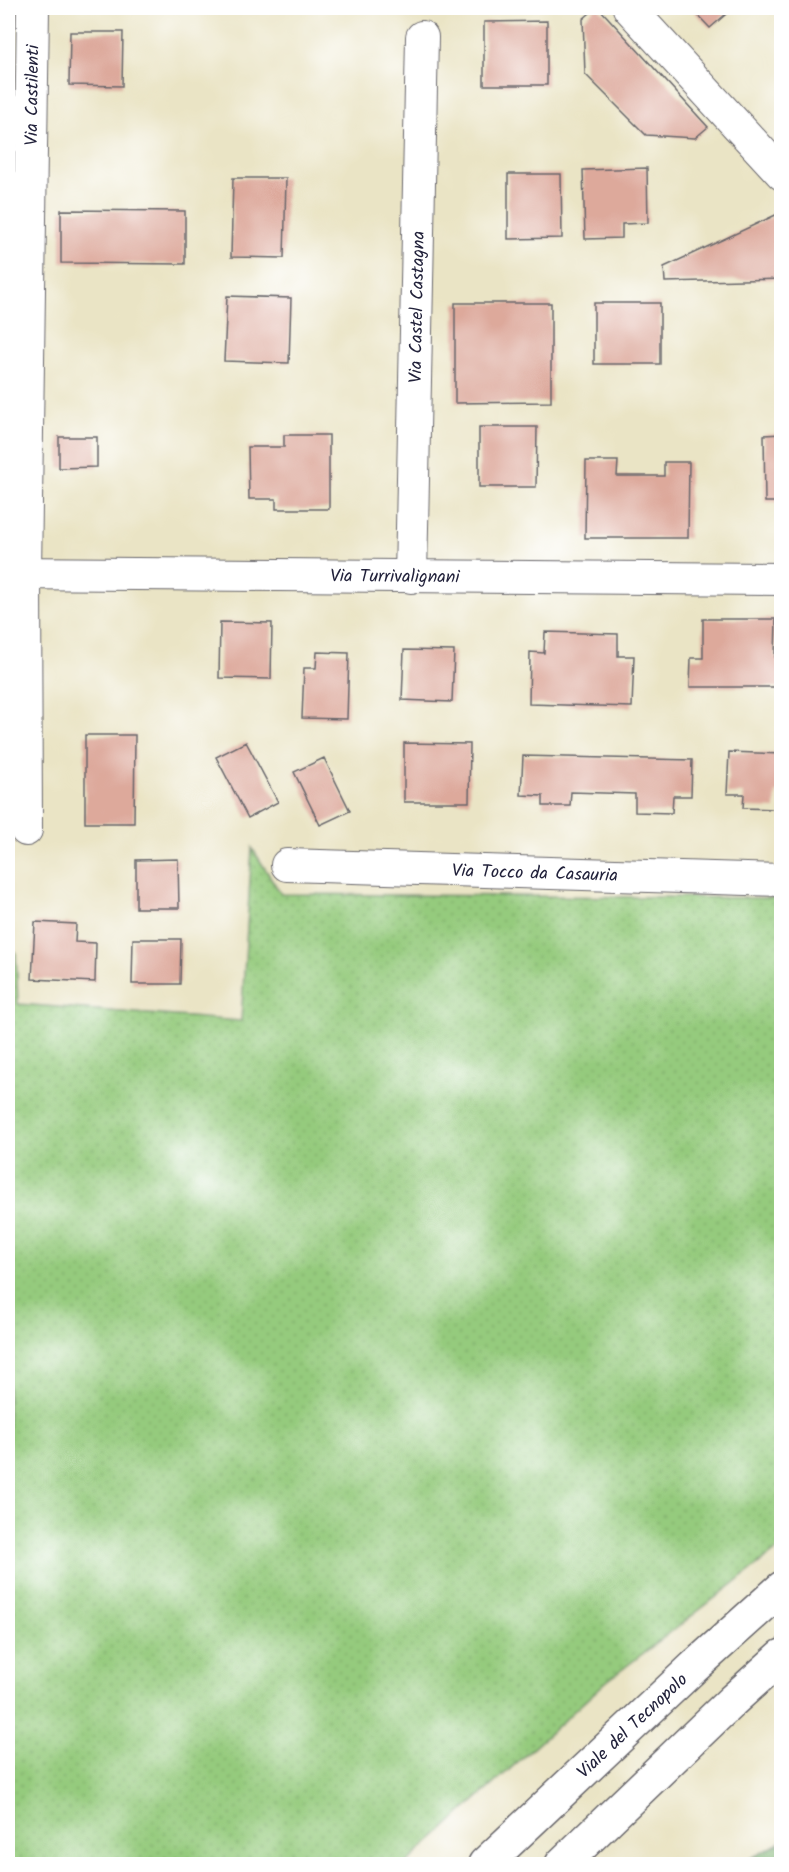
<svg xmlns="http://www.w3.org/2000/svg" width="789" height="1872" viewBox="0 0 789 1872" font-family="Kalam,sans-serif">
	<defs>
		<pattern id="grass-dots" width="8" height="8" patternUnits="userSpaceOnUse" patternTransform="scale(1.5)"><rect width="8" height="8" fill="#95cb7d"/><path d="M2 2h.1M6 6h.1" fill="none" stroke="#80ae6d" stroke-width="1.8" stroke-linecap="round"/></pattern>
		<pattern id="forest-firs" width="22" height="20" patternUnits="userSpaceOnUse" patternTransform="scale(1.5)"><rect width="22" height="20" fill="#78af6c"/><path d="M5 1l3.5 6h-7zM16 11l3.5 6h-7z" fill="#628e5a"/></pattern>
	</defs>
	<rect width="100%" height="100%" fill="#fff"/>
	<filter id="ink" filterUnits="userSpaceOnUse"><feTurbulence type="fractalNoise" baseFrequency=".0167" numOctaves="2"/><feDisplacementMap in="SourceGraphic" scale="12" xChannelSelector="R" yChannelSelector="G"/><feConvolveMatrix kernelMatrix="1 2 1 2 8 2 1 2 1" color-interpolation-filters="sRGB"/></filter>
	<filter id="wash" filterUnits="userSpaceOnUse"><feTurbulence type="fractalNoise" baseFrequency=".008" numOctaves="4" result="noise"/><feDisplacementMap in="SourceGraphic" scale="24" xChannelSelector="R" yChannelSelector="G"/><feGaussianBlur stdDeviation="1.35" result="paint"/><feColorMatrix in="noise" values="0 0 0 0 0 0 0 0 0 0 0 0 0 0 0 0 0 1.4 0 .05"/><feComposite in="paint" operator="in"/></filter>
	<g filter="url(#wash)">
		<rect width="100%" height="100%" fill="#eae4c5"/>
		<path fill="url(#grass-dots)" stroke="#5c765c" stroke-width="1.5" d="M252 848 281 894 781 898V1547L606 1682 405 1864H8V952H16L18 1004 241 1021Z"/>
		<path fill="url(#forest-firs)" stroke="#4d6854" stroke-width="1.5" d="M781 1842V1864H740Z"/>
		<g id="blocks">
			<path fill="#dda99b" d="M596 8H599L708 127 695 138 646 135 585 74 583 19Z
				M691 8H733L710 28Z
				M547 21V85H484V22Z
				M70 32H123L122 86 69 85Z
				M647 168 648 223 622 224V238L585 239 583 170Z
				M508 174H561L562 238 508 239Z
				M233 178H286L284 258 231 257Z
				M61 210 185 211V264L61 263Z
				M782 212V279L665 282 664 267Z
				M227 296 291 298 289 363 224 361Z
				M455 303H551V402L455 403Z
				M594 303H660V364H594Z
				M479 427H537L536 487H479Z
				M782 434V502H765L764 435Z
				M284 435H329V509H276V499H249L248 447H284Z
				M59 437H97V467L59 468Z
				M586 461H618L617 476H664V462H689L688 538H585Z
				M703 619H776L775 657H782V687H690L691 658H703Z
				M220 622 272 623 271 679 219 678Z
				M545 632 618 634V656H634L632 707 529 704 530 652 544 653Z
				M404 650 454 651 452 702 402 700Z
				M317 652 349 653 347 719 302 718 304 668H316Z
				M85 735H135L134 823H85Z
				M246 742 278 802 248 818 216 757Z
				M404 743 470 744 469 802H404Z
				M729 752 782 754V793L776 792 775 809 743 808 744 794H727Z
				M523 756 692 760 691 796H673L672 813 635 812V794L571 792 570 806H543V796L521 795Z
				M324 758 350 811 320 825 294 772Z
				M178 859 179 908H136V860Z
				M35 922 76 924 75 942 96 943 95 982 32 979Z
				M133 939H181L180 984H132Z"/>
		</g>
	</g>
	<g filter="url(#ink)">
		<use href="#blocks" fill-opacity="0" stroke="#68666b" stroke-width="1.5"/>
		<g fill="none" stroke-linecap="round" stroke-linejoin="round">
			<defs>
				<g id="minor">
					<path d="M629 8 782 174"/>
					<path id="s1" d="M8 573 782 579"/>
					<path id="s2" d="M411 577 422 37"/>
					<path id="s3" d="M26 830 25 573 33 8"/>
					<path id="s4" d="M287 865 782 880"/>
				</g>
				<g id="trunk">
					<path id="s5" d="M485 1864 694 1667 782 1588"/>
					<path d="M562 1864 732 1701 782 1656"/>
				</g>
			</defs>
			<use href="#minor" stroke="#68666b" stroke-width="34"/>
			<use href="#trunk" stroke="#68666b" stroke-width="36"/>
			<use href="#minor" stroke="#fff" stroke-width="32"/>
			<use href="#trunk" stroke="#fff" stroke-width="33"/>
		</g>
	</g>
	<g text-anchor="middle" stroke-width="6" stroke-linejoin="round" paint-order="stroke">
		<g font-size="18" fill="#22223b" stroke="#fff">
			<text dy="6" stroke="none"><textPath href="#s3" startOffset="735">Via Castilenti</textPath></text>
			<text dy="6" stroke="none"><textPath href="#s2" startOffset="270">Via Castel Castagna</textPath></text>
			<text dy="6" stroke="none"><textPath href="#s1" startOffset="387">Via Turrivalignani</textPath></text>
			<text dy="6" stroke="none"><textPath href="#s4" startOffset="248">Via Tocco da Casauria</textPath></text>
			<text dy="6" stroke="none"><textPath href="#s5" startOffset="202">Viale del Tecnopolo</textPath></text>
		</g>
	</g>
	<rect width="789" height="1872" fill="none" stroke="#fff" stroke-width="30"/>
</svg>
